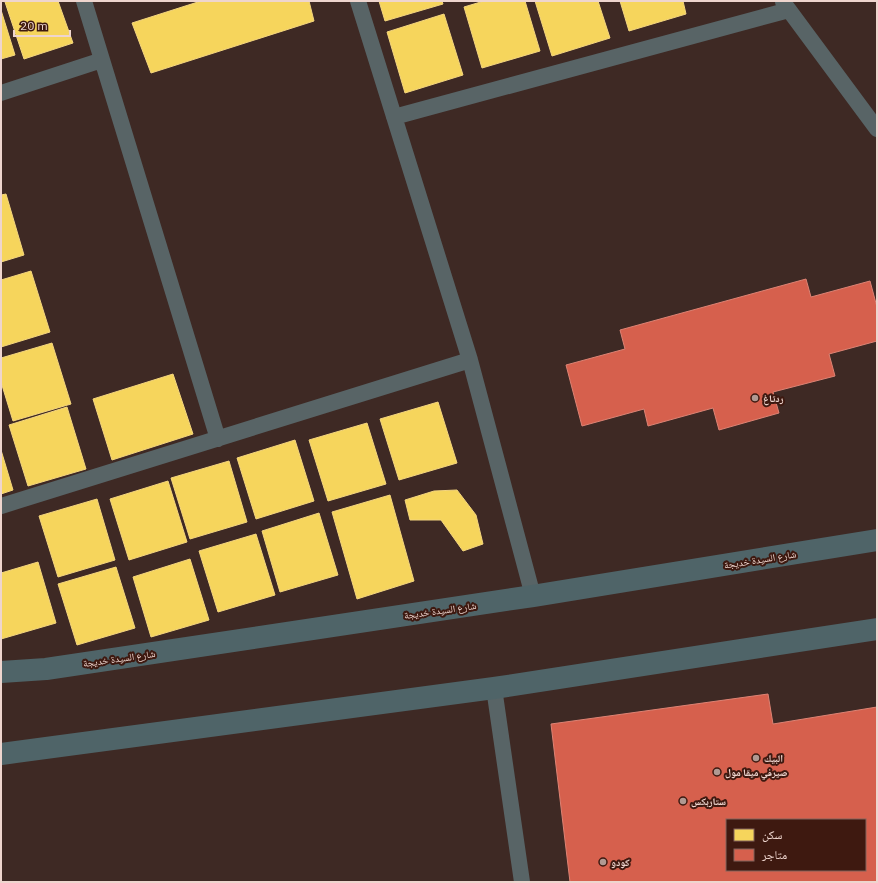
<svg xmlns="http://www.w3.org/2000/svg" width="878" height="883" viewBox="0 0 878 883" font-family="'IBM Plex Sans','Noto Naskh Arabic',sans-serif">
	<rect width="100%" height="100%" fill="#3e2924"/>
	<path fill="#f6d55c" stroke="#f4d57e" d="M8 1H58L73 43 24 59 5 2Z
		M201 1H309L314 21 151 73 132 23Z
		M379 1H442L443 4 385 21Z
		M484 1H525L540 51 482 68 464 7Z
		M535 1H598L610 38 552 56Z
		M620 1H683L686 14 629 31Z
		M1 10 15 55 1 59Z
		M444 14 463 75 405 93 387 32Z
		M6 194 24 255 1 262V195Z
		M31 271 50 332 1 347V280Z
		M52 343 71 404 13 421 1 382V358Z
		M173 374 193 434 112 460 93 399Z
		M438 402 457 463 399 480 380 419Z
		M67 407 86 469 28 486 9 425Z
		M367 423 386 484 328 501 309 440Z
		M295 440 314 501 256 519 237 458Z
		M1 450 13 490 1 494Z
		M229 461 247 522 190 539 171 478Z
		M168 481 187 542 129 560 110 499Z
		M457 490 476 515 483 544 463 551 441 520H410L405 500 434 491Z
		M390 495 414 581 357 599 332 512Z
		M97 499 115 560 58 577 39 516Z
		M319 513 338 575 280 592 262 531Z
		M256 534 275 595 218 612 199 551Z
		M190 559 209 620 151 637 133 577Z
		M38 562 56 623 1 639V573Z
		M116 567 135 628 77 645 58 584Z"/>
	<path fill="#d6604d" stroke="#dd8374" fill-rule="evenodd" d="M806 279 811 297 870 281 877 307V341L829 354 835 376 773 392 779 413 719 430 713 408 648 426 644 409 582 426 566 365 625 349 620 330Z
		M768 694 773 724 877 707V882H570L551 724ZM727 820H865V870H727Z"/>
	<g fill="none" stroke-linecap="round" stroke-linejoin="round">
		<path stroke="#586466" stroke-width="16" d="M84 1 218 439
			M358 1 470 360 533 596
			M783 2 877 129
			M1 93 102 60
			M394 117 789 10
			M1 506 470 360
			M494 688 522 882"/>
		<path stroke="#4f6468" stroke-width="22" d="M1 672 46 669 533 596 877 540
			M1 754 494 688 877 629"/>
	</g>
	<g fill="#b09992" stroke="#3e1910" stroke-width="1.5">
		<circle cx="755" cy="398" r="4"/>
		<circle cx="756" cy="758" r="4"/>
		<circle cx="717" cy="772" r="4"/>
		<circle cx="683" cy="801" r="4"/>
		<circle cx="603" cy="862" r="4"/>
	</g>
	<g text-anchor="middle" stroke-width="4" stroke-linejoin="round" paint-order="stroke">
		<g font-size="10" font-weight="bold" fill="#eed5ce" stroke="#3e1910" text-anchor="start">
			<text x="763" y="402">ردتاغ</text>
			<text x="764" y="762">البيك</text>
			<text x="725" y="776">صيرفي ميقا مول</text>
			<text x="691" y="805">ستاربكس</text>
			<text x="611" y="866">كودو</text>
		</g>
		<g font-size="10" fill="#eed5ce" stroke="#3e1910">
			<text transform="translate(760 559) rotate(-9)" y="4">شارع السيدة خديجة</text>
			<text transform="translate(440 610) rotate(-8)" y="4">شارع السيدة خديجة</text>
			<text transform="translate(119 658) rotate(-8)" y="4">شارع السيدة خديجة</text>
		</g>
	</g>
	<rect width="878" height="883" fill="none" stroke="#eed5ce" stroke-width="4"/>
	<rect x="726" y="819" width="140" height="52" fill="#3e1910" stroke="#84645c"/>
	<rect x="734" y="829" width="20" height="12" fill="#f6d55c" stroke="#84645c"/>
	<text x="762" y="839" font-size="12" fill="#eed5ce">سكن</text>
	<rect x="734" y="849" width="20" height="12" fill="#d6604d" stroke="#84645c"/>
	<text x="762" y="859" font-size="12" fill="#eed5ce">متاجر</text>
	<path d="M14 30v6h56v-6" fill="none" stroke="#eed5ce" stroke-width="2"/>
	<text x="20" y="30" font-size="12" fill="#eed5ce" stroke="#3e1910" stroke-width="3" paint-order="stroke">20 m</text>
</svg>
